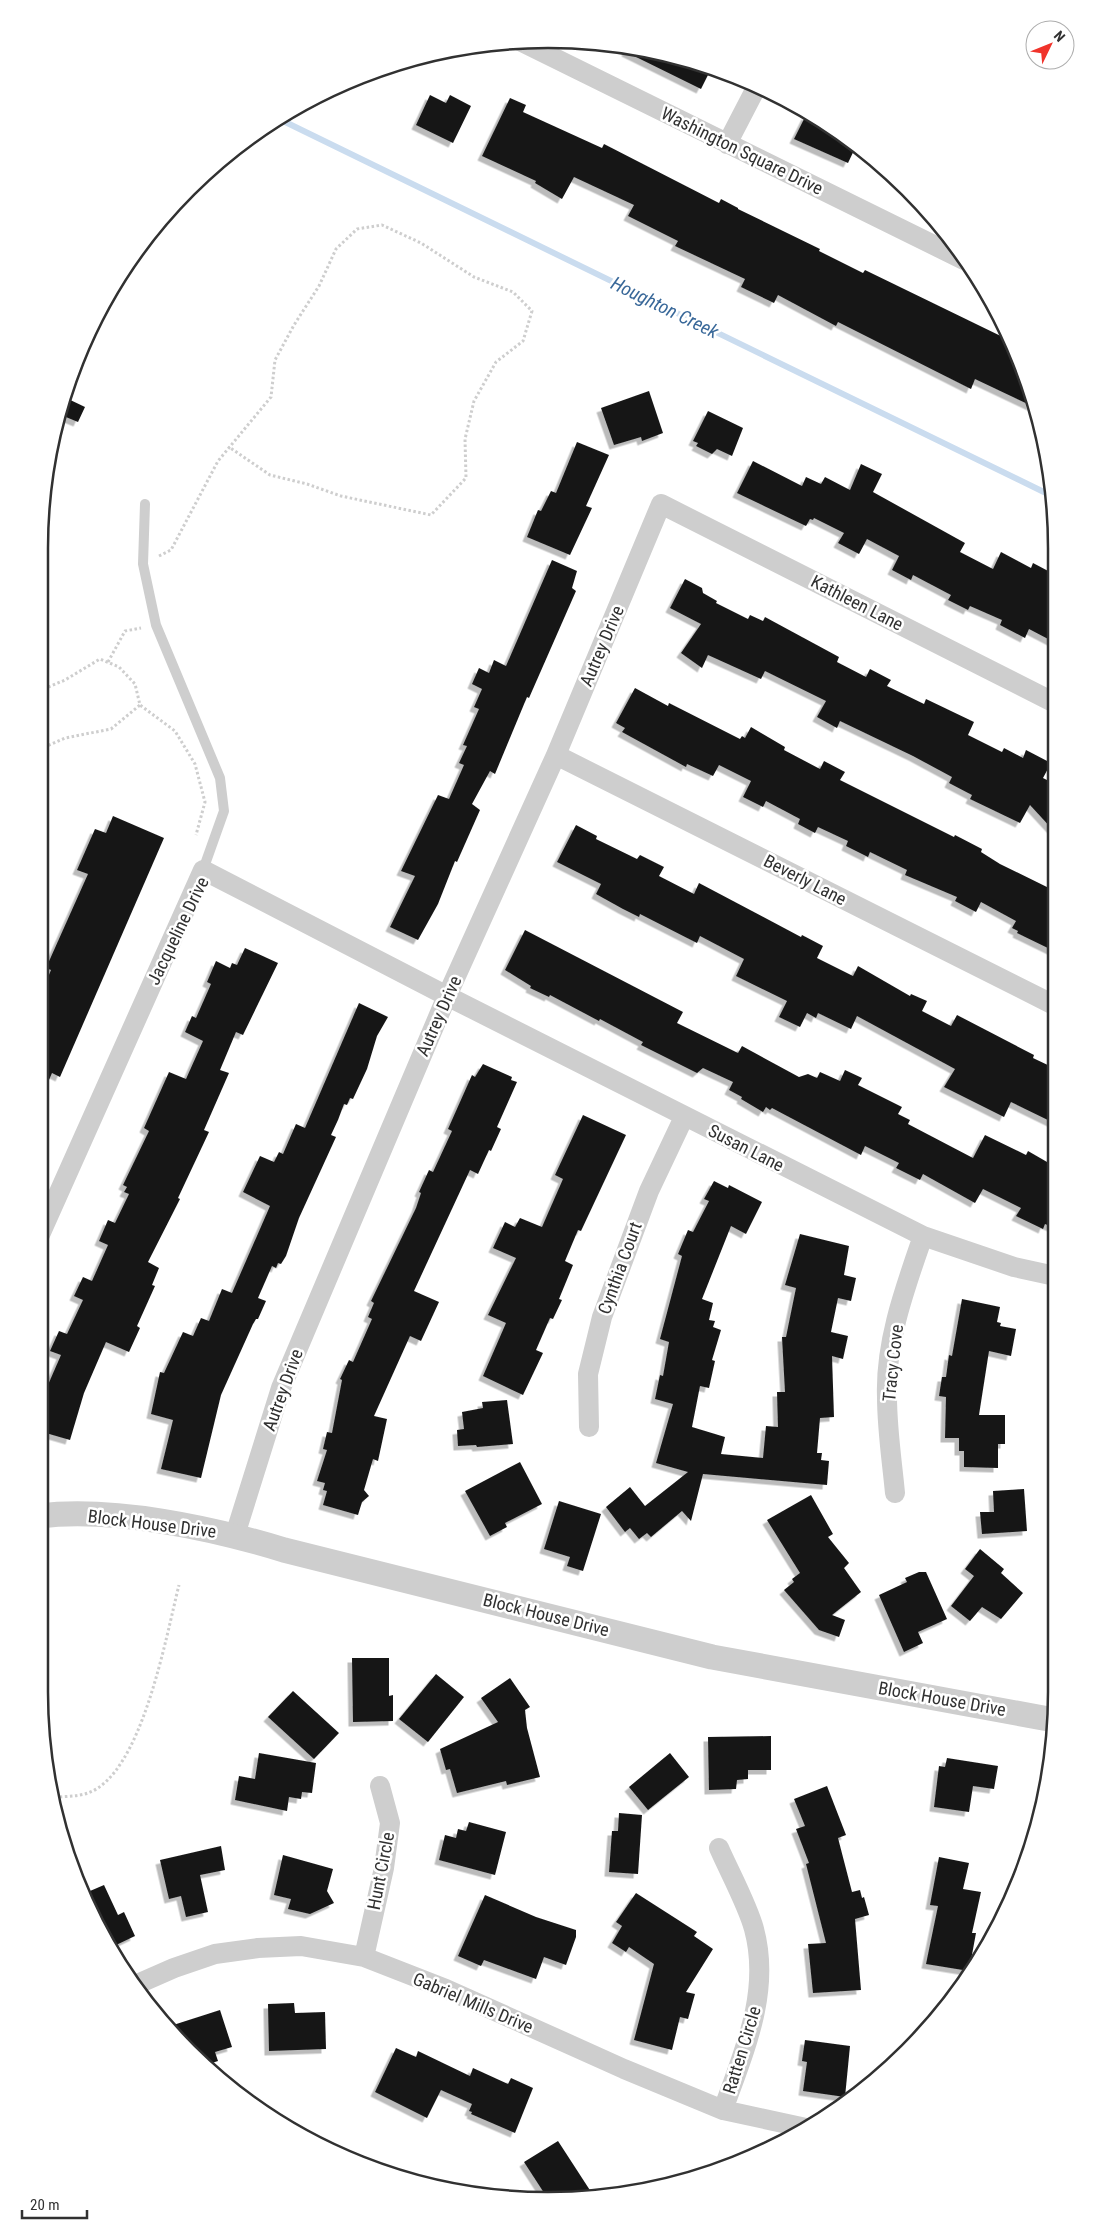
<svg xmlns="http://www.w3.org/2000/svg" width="1095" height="2240" viewBox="0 0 1095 2240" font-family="'Roboto Condensed',sans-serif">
	<defs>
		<filter id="shadow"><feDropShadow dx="-4.5" dy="4.5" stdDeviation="0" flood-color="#0004"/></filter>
	</defs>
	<rect width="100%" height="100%" fill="#fff"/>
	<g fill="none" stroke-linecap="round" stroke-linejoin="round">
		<path stroke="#cadcef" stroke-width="6" d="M277 118 1052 496"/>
	</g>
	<path fill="#181818" filter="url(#shadow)" d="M628 47 647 49 705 66 703 70 709 73 701 89 626 52Z
		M430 95 446 103 450 95 471 106 453 143 416 125Z
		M510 98 526 105 523 112 602 148 604 144 719 203 721 199 738 208V209L820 249 819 251 863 273 865 270 1011 341 1018 353 1032 406 975 379 971 389 838 322 836 326 778 295 774 303 741 287 745 279 675 246 678 241 628 216 634 205 574 177 562 199 535 183 536 181 482 156Z
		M806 115 857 144 848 163 794 139Z
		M649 391 663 433 642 441 641 437 614 445 601 408Z
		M64 397 85 407 78 422 61 415Z
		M708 411 743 428 732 456 717 449 712 454 696 446 698 443 693 441Z
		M577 442 609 455 586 506 592 508 570 555 527 537 538 510 541 511 551 491 556 493Z
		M753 461 802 486 806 477 821 484 825 477 850 490 861 464 882 474 873 492 965 543 960 552 993 569 1001 552 1031 568 1033 563 1052 573V641L1029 629 1025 638 1000 625 1002 620 970 606 968 610 948 600 951 595 913 575 911 580 892 570 899 556 867 539 859 554 838 543 844 533 814 518 813 520 810 519 806 526 737 493Z
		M552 560 577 571 572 588 576 591 529 698 527 697 495 774 490 771 472 804 480 810 457 862 455 861 438 904 418 940 390 927 415 876 401 871 438 795 449 799 464 765 459 763 467 746 463 745 479 709 474 707 482 689 472 684 479 668 489 673 494 660 506 666Z
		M685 579 702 588 703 593 717 601 716 603 748 619 750 615 763 621 765 617 839 657 837 662 866 677 870 669 891 680 887 686 924 704 926 699 974 722 968 735 1002 752 1004 748 1023 758 1026 750 1051 763 1043 778 1053 783V830L1030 805 1020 823 970 799 972 795 949 783 952 777 913 756 840 721 837 728 817 717 826 701 765 671 761 679 708 655 702 668 681 653 701 624 670 608Z
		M635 688 668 706 669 703 740 739 742 736 745 738 751 727 785 747 784 750 820 769 824 761 845 772 840 780 954 837 955 835 982 849 981 852 1000 864 1053 890 1054 951 1017 933 1018 931 1012 928 1016 921 981 902 976 912 955 901 957 897 905 875 907 870 870 852 868 857 846 846 848 841 818 827 815 833 798 824 800 819 766 801 763 807 743 797 751 781 719 765 713 776 687 764 686 767 622 732 625 728 616 723Z
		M113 816 164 838 60 1077 52 1073 39 1103V999L51 970 46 968 88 874 77 870 95 829 106 833Z
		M576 825 597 836 596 839 637 859 640 855 664 867 659 876 694 894 699 883 801 937 802 935 823 946 817 958 853 976 858 966 910 996 911 994 927 1001 922 1011 951 1026 957 1015 1034 1055 1033 1058 1054 1068V1123L1011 1102 1004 1117 944 1087 955 1069 857 1016 851 1029 818 1013 816 1018 807 1013 800 1027 779 1017 787 1001 736 976 744 959 700 936 697 943 640 914 639 917 623 909 596 894 601 884 557 862Z
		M525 930 683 1012 677 1023 738 1053 742 1046 799 1077 808 1074 817 1078 820 1072 840 1081 845 1070 862 1078 858 1085 902 1107 898 1114 910 1120 908 1124 973 1158 985 1135 1026 1155 1028 1151 1054 1166 1055 1228 1045 1224 1043 1229 1016 1216 1021 1208 983 1189 975 1203 923 1174 920 1180 896 1168 899 1163 865 1146 861 1155 772 1108 770 1110 766 1107 763 1112 741 1099 742 1097 729 1090 733 1082 703 1068 697 1073 641 1045 643 1042 600 1019 599 1021 550 995 549 997 530 988 531 986 505 970Z
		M245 948 278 963 243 1035 236 1032 220 1070 229 1073 204 1130 209 1132 178 1198 180 1199 148 1262 159 1268 152 1285 155 1286 137 1326 140 1328 129 1352 106 1342 84 1393 70 1440 39 1431V1392L44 1394 61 1355 50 1351 59 1331 67 1334 83 1300 74 1296 83 1277 92 1281 108 1245 99 1241 108 1220 115 1223 129 1194 124 1192 127 1187 123 1185 149 1131 144 1128 169 1072 186 1079 203 1041 185 1032 192 1016 196 1018 211 984 207 982 216 961 230 968 232 963 237 965Z
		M359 1003 388 1017 377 1036 367 1069 353 1099 350 1098 347 1105 344 1104 338 1120 331 1135 336 1137 299 1218 286 1256 281 1264 278 1263 276 1268 272 1266 258 1298 266 1301 258 1319H256L253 1324 221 1395 201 1478 161 1469 173 1420 151 1414 160 1372 164 1373 183 1332 193 1336 201 1318 209 1321 222 1289 232 1293 270 1206 243 1192 260 1156 274 1162 279 1152 283 1154 296 1124 305 1128Z
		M483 1064 512 1077 511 1080 517 1082 497 1127 501 1129 491 1151 489 1150 478 1174 470 1170 414 1291 439 1302 421 1341 410 1336 374 1416 387 1419 378 1461 373 1459 364 1490 369 1496 362 1502 358 1515 323 1505 327 1491 323 1490 325 1483 317 1481 327 1450 323 1449 327 1432 332 1433 342 1380 340 1379 349 1360 353 1362 372 1319 368 1317 374 1303 371 1301 416 1208 421 1193 419 1192 429 1170 433 1172 452 1131 448 1129 472 1075 475 1077Z
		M583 1115 626 1135 581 1231 578 1230 565 1261 573 1265 559 1299 562 1300 553 1319 550 1318 536 1350 543 1353 523 1395 483 1376 506 1323 488 1315 516 1258 493 1248 505 1222 515 1227 520 1218 542 1227 563 1179 555 1175Z
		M714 1181 728 1188 729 1185 762 1202 746 1234 731 1226 702 1299 713 1303 709 1320 715 1321 713 1327 721 1330 712 1360 715 1361 709 1388 700 1386 692 1427 725 1437 721 1454 763 1458 766 1426 778 1427 777 1392H785L782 1337H786L796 1288 785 1285 800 1234 849 1246 844 1275 856 1278 851 1301 838 1298 831 1332 848 1336 843 1359 832 1356 834 1417 820 1418 817 1453H822L821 1460 829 1461 827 1485 703 1474 691 1521 682 1511 651 1537 647 1533 639 1539 630 1528 625 1532 606 1507 630 1487 645 1506 688 1472 656 1463 673 1404 655 1399 660 1375 663 1376 669 1342 660 1339 682 1256 678 1254 688 1230 693 1232 709 1201 704 1199Z
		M962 1299 1000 1307 997 1322 1001 1323 1000 1326 1016 1329 1011 1356 989 1351 979 1415H1005V1444H998V1468L964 1467V1451H959V1438H945L946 1397 939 1396 942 1377H946L949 1355 952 1356Z
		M507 1400 513 1444 477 1447 476 1445 458 1446 457 1430 464 1429 462 1412 483 1408 482 1402Z
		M520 1462 542 1504 505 1523 507 1527 490 1536 465 1491Z
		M1024 1489 1027 1531 982 1534 980 1512H994L993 1491Z
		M811 1495 833 1534 828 1537 849 1563 844 1568 861 1592 832 1615 845 1620 839 1637 819 1630 784 1590 794 1582 792 1579 800 1573 767 1520Z
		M559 1501 601 1514 583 1571 567 1566 570 1557 544 1549Z
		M980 1549 1004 1569 1001 1573 1023 1593 1001 1619 982 1607 970 1621 951 1606 974 1576 965 1569Z
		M919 1572H926L947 1619 918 1632 923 1643 904 1652 879 1595 907 1582 905 1578Z
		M352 1658H389V1696L393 1695V1721L353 1722Z
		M436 1674 464 1697 428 1742 399 1719Z
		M510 1678 530 1707 525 1710 527 1728 540 1777 507 1785 506 1781 457 1793 450 1769 446 1770 440 1749 498 1722 481 1698Z
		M293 1691 339 1733 314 1759 268 1717Z
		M771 1736V1770H748V1779L737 1780 736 1789 709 1790 708 1737Z
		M259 1753 316 1763 312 1793 302 1792 301 1799 289 1797 287 1811 235 1800 239 1776 255 1779Z
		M670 1753 689 1777 648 1810 629 1787Z
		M947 1758 998 1766 994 1789 973 1786 969 1812 934 1807 939 1766 945 1767Z
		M827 1786 846 1835 838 1838 852 1892 860 1890 862 1898 864 1897 869 1915 855 1919 861 1990 813 1993 808 1944 826 1943 806 1864 809 1863 796 1829 805 1826 794 1799Z
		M619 1813 642 1815 638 1874 609 1872 612 1831H618Z
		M469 1822 506 1832 495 1875 439 1860 445 1835 456 1838 458 1829 466 1831Z
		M221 1846 225 1870 200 1875 208 1912 186 1917 181 1896 169 1899 160 1860Z
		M283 1855 333 1869 327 1891 334 1903 310 1914 288 1909 291 1899 274 1895Z
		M939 1857 969 1863 963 1889 981 1892 972 1933H976L969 1971 926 1964 938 1906 930 1905Z
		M104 1885 118 1915 124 1912 135 1936 114 1946 106 1926 99 1930 83 1894Z
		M636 1893 697 1932 694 1936 713 1949 686 1992 695 1994 688 2019 680 2017 672 2050 634 2040 654 1964 629 1947 626 1952 612 1943 622 1926 616 1922Z
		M485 1895 536 1917 576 1930V1937L566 1965 544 1957 536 1979 484 1960 481 1966 458 1956Z
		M294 2003 295 2013 325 2012 326 2049 269 2051 268 2004Z
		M220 2010 232 2047 215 2052 218 2061 203 2066 167 2027Z
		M805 2040 850 2046 845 2097 803 2091 807 2062 802 2061Z
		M396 2048 416 2057 418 2051 470 2076 473 2068 508 2084 511 2078 533 2088 515 2133 471 2114 472 2112 469 2111 472 2104 441 2090 427 2118 375 2092Z
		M558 2141 595 2198 548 2199 524 2162Z"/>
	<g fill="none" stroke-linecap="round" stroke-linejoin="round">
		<path stroke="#cecece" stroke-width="3" stroke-dasharray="2.5 2.5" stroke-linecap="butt" d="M159 556 171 550 218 461 271 397 275 360 294 325 319 286 336 249 357 229 382 225 421 243 474 277 513 292 532 311 523 341 496 362 474 401 465 439 466 478 431 515 341 496 307 484 270 475 229 447
			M108 662 125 631 141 628
			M39 691 65 680 100 659 119 667 135 684 140 705 175 731 195 764 205 802 196 835
			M39 745 45 747 65 738 111 729 140 705
			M39 786 45 747
			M50 1798C62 1796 77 1797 88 1793 142 1774 166 1636 179 1585"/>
		<path stroke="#cecece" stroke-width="10" d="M145 504 143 564 156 625 220 778 224 811 203 870"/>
		<path stroke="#cecece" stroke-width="20" d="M520 41 964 260
			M727 144 757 86
			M556 755 1054 1005
			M39 1237 203 870 447 996 923 1236 1014 1267 1055 1276
			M589 1427 588 1374 602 1317 649 1191 684 1117
			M895 1493C892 1461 887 1429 887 1397 885 1342 905 1288 923 1236
			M235 1535 281 1388 447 996 556 755 661 504 1053 702
			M719 1848C729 1871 748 1906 754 1929 771 1992 744 2051 723 2110
			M364 1957 384 1868 390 1823 380 1786
			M133 1986 174 1968 215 1954 258 1948 301 1946 364 1957 446 1989 624 2069 723 2110 806 2128"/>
		<path stroke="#cecece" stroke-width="25" d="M39 1516C114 1507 212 1528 284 1550L712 1657 1054 1720"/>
	</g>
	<g text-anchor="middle" stroke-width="5" stroke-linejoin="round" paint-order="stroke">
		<g font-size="18" fill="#313131" stroke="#fff">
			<text transform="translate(742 151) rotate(26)" y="6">Washington Square Drive</text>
			<text transform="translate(857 603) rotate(27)" y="6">Kathleen Lane</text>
			<text transform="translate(602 646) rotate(-67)" y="6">Autrey Drive</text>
			<text transform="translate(805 880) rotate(27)" y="6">Beverly Lane</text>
			<text transform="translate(178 931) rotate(-64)" y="6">Jacqueline Drive</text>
			<text transform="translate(439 1016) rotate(-66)" y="6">Autrey Drive</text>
			<text transform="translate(746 1148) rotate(27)" y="6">Susan Lane</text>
			<text transform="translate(620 1268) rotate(-70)" y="6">Cynthia Court</text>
			<text transform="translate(893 1363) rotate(-84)" y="6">Tracy Cove</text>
			<text transform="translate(283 1390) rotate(-70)" y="6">Autrey Drive</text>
			<text transform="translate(152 1524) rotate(7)" y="6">Block House Drive</text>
			<text transform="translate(546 1615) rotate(14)" y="6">Block House Drive</text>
			<text transform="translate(942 1699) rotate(10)" y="6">Block House Drive</text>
			<text transform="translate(381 1871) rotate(-79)" y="6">Hunt Circle</text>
			<text transform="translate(473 2003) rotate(23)" y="6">Gabriel Mills Drive</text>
			<text transform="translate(742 2050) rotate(-73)" y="6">Ratten Circle</text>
		</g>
		<g font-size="19" font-style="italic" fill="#396899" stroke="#fff">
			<text transform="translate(665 307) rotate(26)" y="7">Houghton Creek</text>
		</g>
	</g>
	<path d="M0 0H1095V2240H0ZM548 48H548A500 500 0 0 1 1048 548V1692A500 500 0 0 1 548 2192H548A500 500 0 0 1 48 1692V548A500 500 0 0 1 548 48Z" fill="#fff" fill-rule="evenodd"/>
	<path fill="none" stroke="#313131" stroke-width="2.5" d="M548 48H548A500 500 0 0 1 1048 548V1692A500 500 0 0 1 548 2192H548A500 500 0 0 1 48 1692V548A500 500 0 0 1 548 48Z"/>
	<g transform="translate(1050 45) rotate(47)"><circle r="24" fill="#ffffff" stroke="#adadad"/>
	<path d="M0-4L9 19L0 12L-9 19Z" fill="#f0332b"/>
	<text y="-8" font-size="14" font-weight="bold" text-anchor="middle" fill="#313131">N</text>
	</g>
	<path d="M22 2210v8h65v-8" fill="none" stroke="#313131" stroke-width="2.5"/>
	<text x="30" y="2210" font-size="15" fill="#313131" stroke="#ffffff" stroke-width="4" paint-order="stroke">20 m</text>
</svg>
